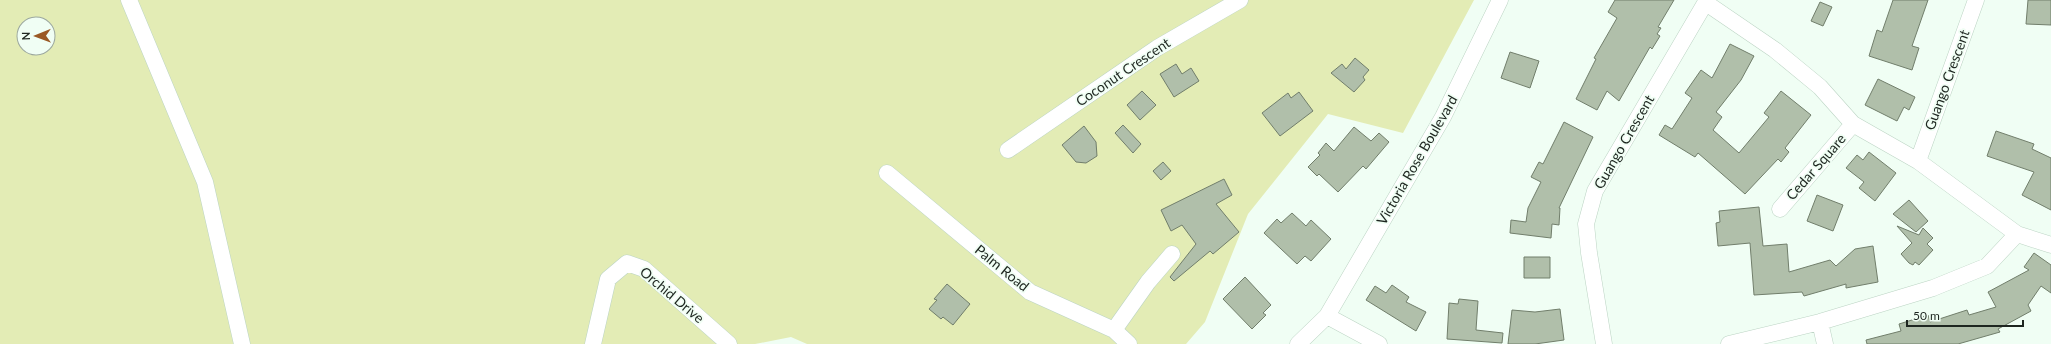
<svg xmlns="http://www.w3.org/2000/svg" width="2051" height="344" viewBox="0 0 2051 344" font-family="Lato,sans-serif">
	<rect width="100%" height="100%" fill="#f0fef4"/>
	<path fill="#e3ecb5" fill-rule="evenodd" d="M0 0H1474L1403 133 1328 114 1248 214 1205 322 1186 344H807L791 337 755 344H0ZM24 24H48V48H24Z"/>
	<path fill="#b0bfaa" stroke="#717e6b" d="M1615 0H1674L1658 27 1661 28 1657 34 1660 36 1652 49 1650 47 1619 101 1607 91 1597 110 1576 99 1596 59 1594 58 1617 18 1608 12Z
		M1893 0H1928L1912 46 1919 48 1912 70 1869 56 1877 30 1882 32Z
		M2028 0H2051V25L2026 24Z
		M1820 2 1832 7 1823 26 1811 21Z
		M1730 44 1754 56 1741 80 1716 112 1722 117 1713 130 1739 153 1769 117 1764 113 1781 91 1811 115 1785 148 1789 152 1781 162 1778 159 1745 194 1698 153 1695 157 1659 135 1665 125 1672 129 1692 98 1685 93 1701 70 1712 78Z
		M1510 52 1539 61 1530 88 1501 78Z
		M1355 58 1369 70 1363 77 1365 80 1354 92 1331 73 1342 64 1346 69Z
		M1176 64 1182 74 1191 68 1199 81 1174 97 1160 74Z
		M1878 79 1915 97 1909 110 1904 107 1897 121 1865 105Z
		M1142 91 1156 105 1140 120 1127 105Z
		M1299 92 1313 111 1280 136 1262 113 1288 93 1291 98Z
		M1564 122 1593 137 1559 208H1560L1559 225 1552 224 1551 238 1510 233 1511 220 1526 222 1528 208 1541 182 1531 177 1539 162 1543 164Z
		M1123 125 1141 144 1133 153 1115 133Z
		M1084 126 1096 142 1097 156 1086 163 1076 162 1062 145Z
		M1354 127 1371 141 1379 133 1389 142 1366 169 1363 166 1338 192 1319 174 1317 176 1308 167 1320 155 1318 153 1326 143 1334 151Z
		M1996 131 2034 144 2032 149 2051 158V210L2022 195 2034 172 1987 156Z
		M1869 152 1896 173 1875 201 1859 188 1864 182 1846 168 1857 155 1863 160Z
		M1163 162 1171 171 1161 180 1153 171Z
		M1224 179 1232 195 1216 204 1239 232 1213 254 1210 251 1174 281 1170 277 1196 244 1182 225 1171 231 1161 210Z
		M1817 195 1843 205 1833 231 1807 221Z
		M1909 200 1928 221 1916 232 1893 214Z
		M1759 207 1763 246 1787 244 1789 272 1830 260 1836 266 1855 249 1873 246 1878 282 1846 288V284L1804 296 1802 292 1754 295 1750 243 1718 246 1716 223 1720 222 1719 211Z
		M1292 213 1306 226 1311 220 1331 239 1311 261 1305 256 1297 264 1264 233 1277 219 1281 223Z
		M1897 226 1919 235 1923 228 1933 238 1927 244 1933 250 1919 265 1915 262 1913 265 1909 263 1901 254 1912 243Z
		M2034 253 2051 265V293L2041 286 2028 305 2031 311 1998 329 2000 332 1958 344H1867L1866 340 1901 331 1899 324 1928 315 1930 322 1967 310 1969 315 1996 307 1988 292 2029 270 2024 267Z
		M1524 257H1550V278H1524Z
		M1245 277 1271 305 1263 313 1266 315 1252 329 1223 299Z
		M947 284 970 304 953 325 943 317 941 319 929 309 937 300 934 299Z
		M1392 285 1409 297 1406 302 1426 312 1416 331 1366 300 1375 286 1386 293Z
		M1459 299 1478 301 1476 330 1503 333 1502 343 1447 339 1449 303 1458 304Z
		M1560 309 1564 340 1535 344H1508L1512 310 1535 312Z"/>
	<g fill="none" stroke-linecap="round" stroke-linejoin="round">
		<defs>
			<path id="minor" d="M129 0 205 182 242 344
				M1706 3 1775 50 1820 87 1853 124 1918 161 2017 234 1987 266 1933 288 1820 322 1729 344
				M1008 150 1157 48 1240 0
				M1918 161 1976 0
				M887 173 1030 292 1114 330 1129 344
				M1780 209 1853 124
				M2017 234 2051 245
				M1327 316 1379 344
				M1820 322 1825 344
				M1114 330 1148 282 1172 254
				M593 344 608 279 627 263 644 269 729 344
				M1298 344 1327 316 1443 117 1500 0
				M1604 344 1589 253 1586 224 1595 191 1707 0"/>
		</defs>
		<use href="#minor" stroke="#bcd4c4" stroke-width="17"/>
		<use href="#minor" stroke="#fff" stroke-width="16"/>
	</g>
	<g text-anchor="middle" stroke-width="3.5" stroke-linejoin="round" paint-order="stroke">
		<g font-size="14" fill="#1e2620" stroke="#f0fef4">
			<text transform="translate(1123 72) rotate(-34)" y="5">Coconut Crescent</text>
			<text transform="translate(1947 80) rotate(-70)" y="5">Guango Crescent</text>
			<text transform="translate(1624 142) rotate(-60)" y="5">Guango Crescent</text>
			<text transform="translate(1417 160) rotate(-60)" y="5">Victoria Rose Boulevard</text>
			<text transform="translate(1816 167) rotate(-49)" y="5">Cedar Square</text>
			<text transform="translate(1002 268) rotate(39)" y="5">Palm Road</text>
			<text transform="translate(672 295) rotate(40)" y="5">Orchid Drive</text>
		</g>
	</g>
	<g transform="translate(36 36) rotate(269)"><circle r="19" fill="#f0fef4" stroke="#9ca89f"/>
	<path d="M0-3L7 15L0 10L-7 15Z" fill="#9a5924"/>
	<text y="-6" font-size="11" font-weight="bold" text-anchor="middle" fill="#1e2620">N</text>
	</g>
	<path d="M1907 320v6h116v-6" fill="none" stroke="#1e2620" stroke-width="2"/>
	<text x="1913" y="320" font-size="12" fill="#1e2620" stroke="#f0fef4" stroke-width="3" paint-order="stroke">50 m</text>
</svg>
